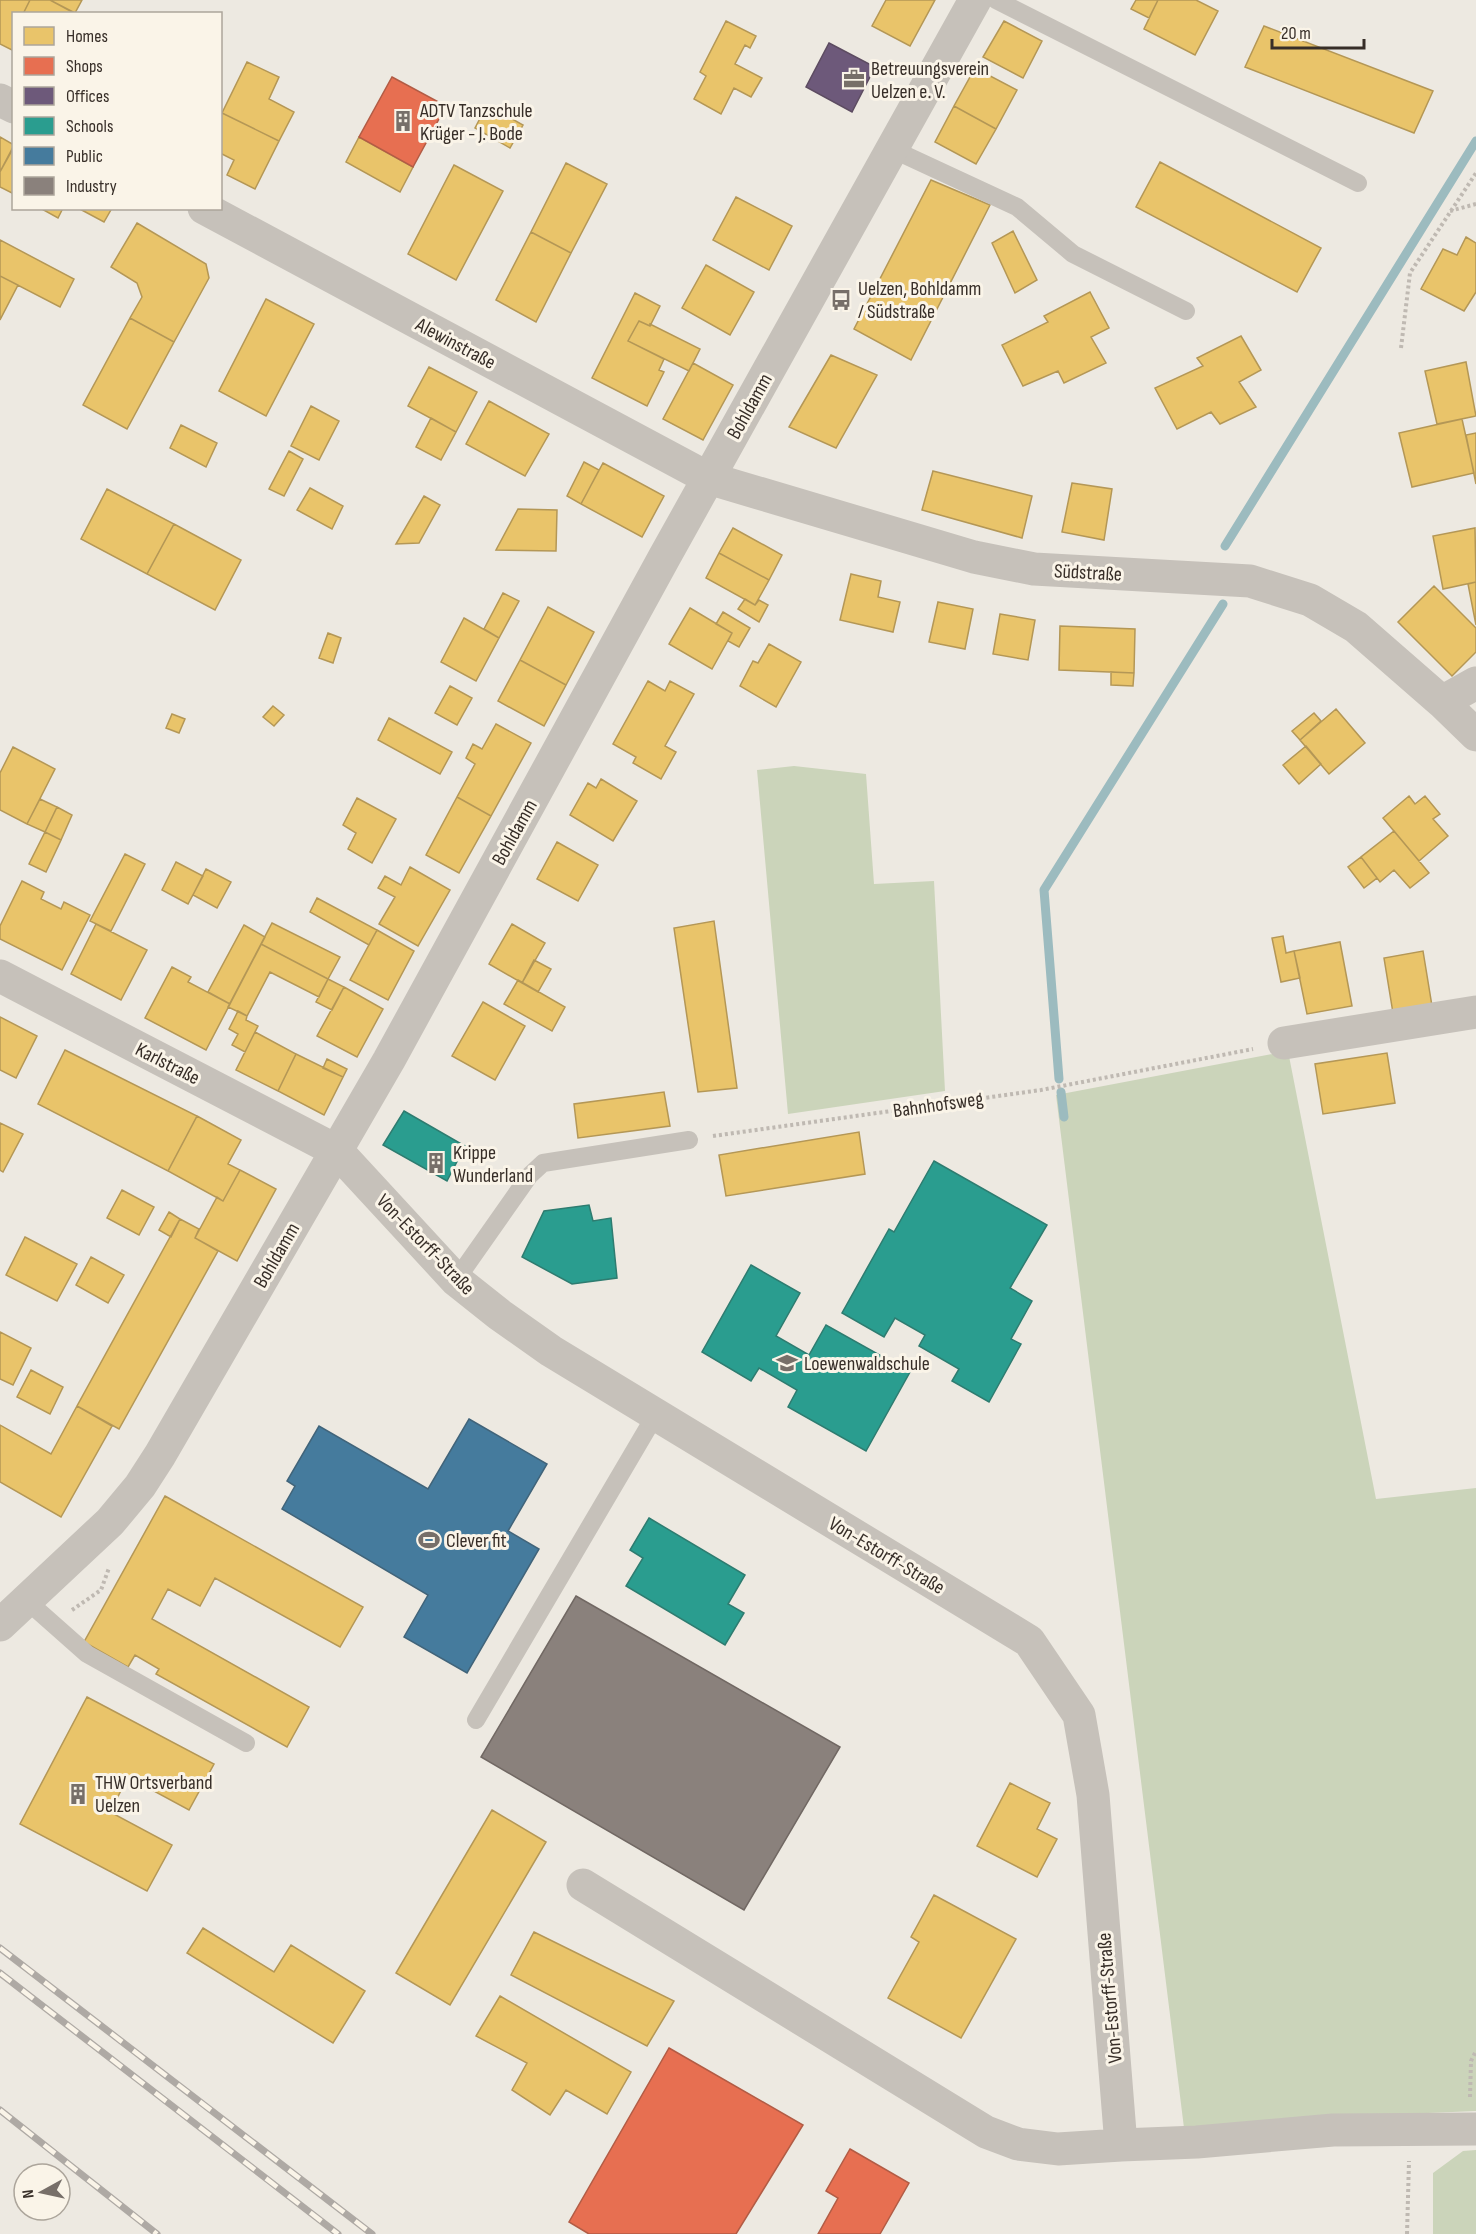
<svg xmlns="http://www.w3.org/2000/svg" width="1476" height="2234" viewBox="0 0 1476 2234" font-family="'Sofia Sans Condensed',sans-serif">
	<rect width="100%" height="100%" fill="#ede9e1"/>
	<path fill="#cbd4ba" d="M794 766 866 774 874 884 934 881 945 1091 788 1114 757 770Z
		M1288 1051 1376 1499 1476 1488V2111L1333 2117 1184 2128 1056 1095Z
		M1476 2150V2234H1433V2173L1463 2151Z"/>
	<path fill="#e9c46a" stroke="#b49756" stroke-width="1.5" d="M0 0H30L23 14H14V51L0 44Z
		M30 0H50L76 14H23Z
		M50 0H82L75 13Z
		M886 0H935L910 46 872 26Z
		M1136 0H1158L1149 18 1131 9Z
		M1158 0H1196L1218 11 1195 55 1144 29Z
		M726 21 756 36 750 48 745 45 735 64 762 78 751 97 734 88 721 114 694 99 706 76 700 72Z
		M1004 21 1042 41 1023 78 983 57Z
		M1264 26 1433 91 1414 133 1245 67Z
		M247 62 279 77 269 99 294 112 279 141 222 113Z
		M975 68 1017 90 996 129 954 106Z
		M487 105 523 125 510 148 475 128Z
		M954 106 996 129 976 164 935 142Z
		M220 112 279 141 255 189 227 175 234 160 220 153Z
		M0 137 14 145 0 172Z
		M359 137 413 167 400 192 346 162Z
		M14 147V194L0 187V172Z
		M1160 162 1321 248 1297 292 1136 207Z
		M566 163 607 184 571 253 531 232Z
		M454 165 503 191 456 280 408 254Z
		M931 180 990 205 911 360 854 329Z
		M736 197 792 226 769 270 713 240Z
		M40 208H63L58 218Z
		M78 208H112L104 222Z
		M137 223 206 264 209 278 174 342 130 318 142 297 137 283 111 267Z
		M1013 231 1037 280 1015 293 992 243Z
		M531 232 571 253 536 322 496 300Z
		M1466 237 1476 243V292L1464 311 1421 289 1443 249 1457 255Z
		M0 240 74 279 60 307 0 276Z
		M706 265 754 292 730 335 682 308Z
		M0 276 18 285 0 320Z
		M1090 292 1109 328 1091 337 1106 363 1064 383 1058 371 1023 386 1002 345 1048 322 1044 316Z
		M635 293 660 306 650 326 639 321 628 341 664 359 659 370 664 372 647 406 592 378Z
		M266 299 314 324 266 416 219 391Z
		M130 318 174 342 127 429 83 405Z
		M639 321 650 326V324L700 349 689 371 628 341Z
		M1241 336 1261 370 1239 382 1256 407 1220 424 1211 412 1177 429 1155 388 1203 366 1197 358Z
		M831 355 877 375 836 448 789 427Z
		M1466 362 1476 416 1437 424 1425 371Z
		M693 363 733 385 703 440 663 419Z
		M429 367 477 392 456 432 408 406Z
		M489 401 549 434 525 476 466 444Z
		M311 406 339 421 319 460 291 446Z
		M431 418 456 432 441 460 416 447Z
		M1462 419 1474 473 1412 487 1399 433Z
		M181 425 217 443 206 467 170 448Z
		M1476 433V484L1466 435Z
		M289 451 303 459 284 496 269 489Z
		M584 462 599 470 581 504 567 496Z
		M603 463 664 496 642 537 581 504Z
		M933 471 1032 496 1022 538 922 510Z
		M1072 483 1112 489 1104 540 1062 532Z
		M310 488 343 506 332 529 297 510Z
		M107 489 174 524 147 574 81 539Z
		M424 496 440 505 419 543 396 544Z
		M518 509 557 510 556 551 496 550Z
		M174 524 241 560 215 610 147 574Z
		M733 528 782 555 769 580 719 553Z
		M1475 528 1476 582 1443 589 1433 536Z
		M719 553 769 580 755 605 706 578Z
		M851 574 881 581 878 597 900 602 893 632 840 620Z
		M1476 582V625L1468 584Z
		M1434 586 1476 628V652L1452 676 1398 622Z
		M503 593 519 601 499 638 484 629Z
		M745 599 755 605 759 600 768 605 759 622 738 609Z
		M938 602 973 609 965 649 929 642Z
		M548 607 594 632 566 685 520 660Z
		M690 608 732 633 712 669 669 644Z
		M723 612 750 628 739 647 728 641 732 633 716 624Z
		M1000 614 1035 620 1028 660 993 654Z
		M464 618 499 638 476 681 441 662Z
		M1060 626 1135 629 1134 673 1059 670Z
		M328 633 341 638 333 663 319 658Z
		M769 644 801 662 776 707 740 686 753 661 758 663Z
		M520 660 566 685 544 726 498 701Z
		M1111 672 1134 673 1133 686 1111 685Z
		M648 681 665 691 670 681 694 694 665 746 676 752 661 779 633 763 636 757 613 744Z
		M450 686 472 698 457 725 435 713Z
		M273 706 284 715 274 726 263 717Z
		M1336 709 1365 743 1329 774 1300 740Z
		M1314 713 1321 721 1300 740 1292 731Z
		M172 714 185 719 179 733 166 728Z
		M389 718 452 752 440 774 378 740Z
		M496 724 531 743 491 816 457 797 475 764 466 758 473 744 482 749Z
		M1306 746 1321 764 1299 784 1283 765Z
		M13 747 55 769 27 824 0 810V773Z
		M601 779 637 801 613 841 570 815 588 783 596 788Z
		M1409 796 1415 804 1425 796 1440 814 1433 819 1448 836 1419 861 1383 818Z
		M457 797 491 816 459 873 426 855Z
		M357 798 396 819 372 863 348 849 356 833 343 825Z
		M40 799 57 807 45 832 27 824Z
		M57 807 72 815 61 840 45 832Z
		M1394 831 1429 873 1410 888 1394 870 1380 882 1361 857Z
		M45 832 61 840 46 872 29 864Z
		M557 842 598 865 578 901 537 879Z
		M125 854 145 864 111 931 90 921Z
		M1361 857 1377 878 1364 888 1348 867Z
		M176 862 203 876 188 904 162 890Z
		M410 867 450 890 418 946 379 924 395 897 378 888 385 876 401 885Z
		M206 869 231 882 217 908 193 895Z
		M22 881 44 892 41 899 61 909 64 902 90 915 62 970 0 939V926Z
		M317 898 377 930 369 945 310 912Z
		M714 921 737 1088 698 1092 674 928Z
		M272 923 340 957 328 979 261 944Z
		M96 924 147 950 121 1000 71 974Z
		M512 924 545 943 522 983 489 964Z
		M244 925 265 937 230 1004 208 992Z
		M377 930 414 951 388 1000 350 980Z
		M1283 936 1286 953 1294 951 1300 978 1281 982 1272 938Z
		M1340 942 1352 1006 1307 1014 1294 951Z
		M261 944 328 979 319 997 270 972 247 1016 228 1007Z
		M1423 951 1432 1006 1393 1013 1384 958Z
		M534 960 551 969 538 992 522 983Z
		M172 967 191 977 188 982 230 1004 206 1050 145 1018Z
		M328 979 344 987 332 1010 316 1002Z
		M518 980 565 1007 552 1031 504 1004Z
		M344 987 383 1009 357 1057 317 1036Z
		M483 1002 525 1026 495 1080 452 1056Z
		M238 1011 247 1016 246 1020 258 1026 245 1052 232 1045 238 1034 229 1029Z
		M0 1017 37 1036 16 1078 0 1070Z
		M255 1032 296 1054 278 1091 236 1070Z
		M65 1050 197 1116 168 1171 38 1104Z
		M1387 1053 1395 1103 1323 1114 1315 1064Z
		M296 1054 343 1077 324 1115 278 1091Z
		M327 1059 347 1069 343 1077 323 1068Z
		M664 1092 670 1126 578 1138 574 1104Z
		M197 1116 241 1140 228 1164 240 1170 223 1201 168 1171Z
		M0 1123 23 1134 3 1172 0 1170Z
		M859 1132 865 1174 726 1196 719 1155Z
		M240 1170 276 1189 237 1261 195 1238 217 1197 223 1201Z
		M122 1190 154 1207 139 1235 107 1218Z
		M169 1212 180 1219 171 1237 159 1230Z
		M180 1219 199 1229 195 1238 218 1251 119 1429 77 1406Z
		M25 1237 77 1264 57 1301 6 1275Z
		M91 1257 124 1275 108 1303 76 1285Z
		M0 1332 31 1348 13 1385 0 1379Z
		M31 1370 63 1387 50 1414 17 1397Z
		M77 1406 112 1426 61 1517 0 1482V1425L51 1454Z
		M165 1496 363 1607 340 1647 215 1578 200 1606 168 1589 152 1619 309 1707 287 1747 156 1674 159 1669 135 1655 128 1667 84 1642Z
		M87 1697 214 1764 189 1810 128 1777 110 1812 172 1845 147 1891 20 1824Z
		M1010 1783 1050 1803 1037 1829 1057 1839 1037 1877 977 1846Z
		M492 1810 546 1842 450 2005 396 1973Z
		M934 1895 1016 1939 961 2038 888 1998 919 1942 911 1937Z
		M203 1928 274 1972 291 1945 365 1991 333 2043 187 1953Z
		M534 1932 674 2001 647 2046 511 1975Z
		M500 1996 631 2072 607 2114 566 2090 550 2115 512 2090 527 2063 476 2036Z"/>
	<path fill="#e76f51" stroke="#b25c45" stroke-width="1.5" d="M392 77 446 106 413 167 359 137Z
		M669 2048 803 2125 736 2234H589L569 2222Z
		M850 2149 909 2183 880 2234H818L838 2198 826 2191Z"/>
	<path fill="#6d597a" stroke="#5d4c61" stroke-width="1.5" d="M829 43 875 67 852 112 806 87Z"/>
	<path fill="#2a9d8f" stroke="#2e7c70" stroke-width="1.5" d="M404 1111 465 1146 447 1181 383 1145Z
		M934 1161 1047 1225 1010 1288 1032 1301 1011 1339 1021 1344 989 1402 952 1381 959 1369 919 1346 925 1335 895 1318 884 1337 842 1313 889 1229 894 1232Z
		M589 1205 593 1221 611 1218 617 1278 572 1284 522 1257 544 1211Z
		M751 1265 800 1293 776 1336 809 1355 826 1325 910 1372 866 1451 788 1407 797 1390 759 1368 751 1381 702 1352Z
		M649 1518 745 1575 728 1604 744 1613 725 1645 626 1586 643 1558 630 1550Z"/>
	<path fill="#457b9d" stroke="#41647a" stroke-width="1.5" d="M469 1419 547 1464 508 1531 539 1549 467 1673 404 1637 428 1595 282 1509 295 1486 287 1481 319 1426 428 1489Z"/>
	<path fill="#8a817c" stroke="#716863" stroke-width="1.5" d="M576 1596 840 1747 744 1910 481 1757Z"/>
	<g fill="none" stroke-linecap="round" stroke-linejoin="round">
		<path stroke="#9cbbbf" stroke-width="9" d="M1225 546 1476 141
			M1059 1079 1044 890 1223 604
			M1061 1092 1064 1117"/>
		<path stroke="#bfb9b2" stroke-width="4" stroke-dasharray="3 3" stroke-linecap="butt" d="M1450 211 1476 204
			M1401 348 1410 273 1476 173
			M713 1136 1041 1090 1253 1049
			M72 1610 101 1590 109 1568
			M1470 2097 1471 2061 1476 2051
			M1407 2234 1409 2161"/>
		<path stroke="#c6c1ba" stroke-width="18" d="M996 0 1358 183
			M892 149 1017 207 1073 254 1186 311
			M456 1280 529 1176 543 1163 689 1140
			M26 1600 87 1654 246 1743
			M476 1720 656 1414"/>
		<path stroke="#c6c1ba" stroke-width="33" d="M0 100 14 107
			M204 208 708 478 974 557 1034 569 1250 581 1310 600 1356 627 1442 702 1476 735
			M1442 702 1476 683
			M0 976 337 1151 456 1280 500 1315 551 1351 1029 1641 1079 1715 1093 1795 1121 2145 1197 2142 1333 2130 1476 2129
			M1284 1043 1476 1012
			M0 1625 110 1522 140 1486 160 1455 389 1060 665 556 975 0
			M583 1885 986 2132 1018 2144 1058 2149 1121 2145"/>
		<defs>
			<path id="rail" d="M0 1948 372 2234
				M0 1973 338 2234
				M0 2110 157 2234"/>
		</defs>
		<use href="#rail" stroke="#aea9a4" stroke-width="7"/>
		<use href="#rail" stroke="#faf4e8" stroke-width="4.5" stroke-dasharray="14" stroke-linecap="butt"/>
	</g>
	<defs>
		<symbol id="office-bare" viewBox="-9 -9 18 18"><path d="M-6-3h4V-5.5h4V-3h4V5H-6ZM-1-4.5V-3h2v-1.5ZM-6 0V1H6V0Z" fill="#776f69" stroke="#faf4e8" stroke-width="2.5" paint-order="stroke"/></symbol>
		<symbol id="building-bare" viewBox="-9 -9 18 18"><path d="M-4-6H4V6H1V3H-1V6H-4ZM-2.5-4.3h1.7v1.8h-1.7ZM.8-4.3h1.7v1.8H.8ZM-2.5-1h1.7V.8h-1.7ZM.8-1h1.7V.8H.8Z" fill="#776f69" stroke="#faf4e8" stroke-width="2.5" paint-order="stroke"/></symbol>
		<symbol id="bus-bare" viewBox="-9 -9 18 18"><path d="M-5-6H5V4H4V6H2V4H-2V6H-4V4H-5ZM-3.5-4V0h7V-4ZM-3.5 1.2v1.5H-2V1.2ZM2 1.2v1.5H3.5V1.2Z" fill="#776f69" stroke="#faf4e8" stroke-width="2.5" paint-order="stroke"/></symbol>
		<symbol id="school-bare" viewBox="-9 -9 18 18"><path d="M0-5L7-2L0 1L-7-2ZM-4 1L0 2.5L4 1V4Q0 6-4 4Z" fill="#776f69" stroke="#faf4e8" stroke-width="2.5" paint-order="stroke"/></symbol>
		<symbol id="stadium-bare" viewBox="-9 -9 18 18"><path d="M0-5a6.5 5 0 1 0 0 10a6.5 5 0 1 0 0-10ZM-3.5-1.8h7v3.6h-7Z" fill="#776f69" stroke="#faf4e8" stroke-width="2.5" paint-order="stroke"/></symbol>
	</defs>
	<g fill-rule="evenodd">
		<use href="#office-bare" x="839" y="64" width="30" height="30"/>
		<use href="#building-bare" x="388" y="106" width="30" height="30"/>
		<use href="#bus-bare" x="826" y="285" width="30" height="30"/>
		<use href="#building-bare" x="421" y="1148" width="30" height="30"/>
		<use href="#school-bare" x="772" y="1348" width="30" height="30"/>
		<use href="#stadium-bare" x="414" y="1525" width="30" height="30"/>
		<use href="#building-bare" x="63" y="1779" width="30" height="30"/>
	</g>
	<g text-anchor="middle" stroke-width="6" stroke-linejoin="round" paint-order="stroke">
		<g font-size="20" fill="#372e28" stroke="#faf4e8" text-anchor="start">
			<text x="871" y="75">Betreuungsverein<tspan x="871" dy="23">Uelzen e. V.</tspan></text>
			<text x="420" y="117">ADTV Tanzschule<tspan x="420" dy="23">Krüger - J. Bode</tspan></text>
			<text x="858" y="295">Uelzen, Bohldamm<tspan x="858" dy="23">/ Südstraße</tspan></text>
			<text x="453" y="1159">Krippe<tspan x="453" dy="23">Wunderland</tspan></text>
			<text x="804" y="1370">Loewenwaldschule</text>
			<text x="446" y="1547">Clever fit</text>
			<text x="95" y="1789">THW Ortsverband<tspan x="95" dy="23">Uelzen</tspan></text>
		</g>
		<g font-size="20" fill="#372e28" stroke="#faf4e8">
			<text transform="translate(456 343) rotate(28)" y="7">Alewinstraße</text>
			<text transform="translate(749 406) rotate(-61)" y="7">Bohldamm</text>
			<text transform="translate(1088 572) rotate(3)" y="7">Südstraße</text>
			<text transform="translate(514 832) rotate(-61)" y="7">Bohldamm</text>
			<text transform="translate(168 1063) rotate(27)" y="7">Karlstraße</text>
			<text transform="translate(938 1104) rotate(-8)" y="7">Bahnhofsweg</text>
			<text transform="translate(426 1244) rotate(46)" y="7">Von-Estorff-Straße</text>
			<text transform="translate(276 1255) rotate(-60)" y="7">Bohldamm</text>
			<text transform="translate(887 1555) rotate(31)" y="7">Von-Estorff-Straße</text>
			<text transform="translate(1109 1998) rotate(-95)" y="7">Von-Estorff-Straße</text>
		</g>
	</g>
	<rect x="12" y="12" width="210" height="198" fill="#faf4e8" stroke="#aca59b" stroke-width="1.5"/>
	<rect x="24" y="27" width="30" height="18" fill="#e9c46a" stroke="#aca59b" stroke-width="1.5"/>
	<text x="66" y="42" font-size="18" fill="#372e28">Homes</text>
	<rect x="24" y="57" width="30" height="18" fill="#e76f51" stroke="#aca59b" stroke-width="1.5"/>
	<text x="66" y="72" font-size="18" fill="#372e28">Shops</text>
	<rect x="24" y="87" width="30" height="18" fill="#6d597a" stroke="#aca59b" stroke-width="1.5"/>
	<text x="66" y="102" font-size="18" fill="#372e28">Offices</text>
	<rect x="24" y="117" width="30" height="18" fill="#2a9d8f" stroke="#aca59b" stroke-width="1.5"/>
	<text x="66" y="132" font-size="18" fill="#372e28">Schools</text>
	<rect x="24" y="147" width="30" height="18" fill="#457b9d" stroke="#aca59b" stroke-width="1.5"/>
	<text x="66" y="162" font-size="18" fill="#372e28">Public</text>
	<rect x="24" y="177" width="30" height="18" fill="#8a817c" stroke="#aca59b" stroke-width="1.5"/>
	<text x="66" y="192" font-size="18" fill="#372e28">Industry</text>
	<g transform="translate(42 2192) rotate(262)"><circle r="28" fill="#faf4e8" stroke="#aca59b" stroke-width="1.5"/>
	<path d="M0-4.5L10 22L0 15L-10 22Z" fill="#776f69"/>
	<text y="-9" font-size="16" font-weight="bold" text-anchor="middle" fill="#372e28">N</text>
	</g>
	<path d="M1272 39v9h92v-9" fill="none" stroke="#372e28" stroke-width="3"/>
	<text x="1281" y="39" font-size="18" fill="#372e28" stroke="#faf4e8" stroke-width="4.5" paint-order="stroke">20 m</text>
</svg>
